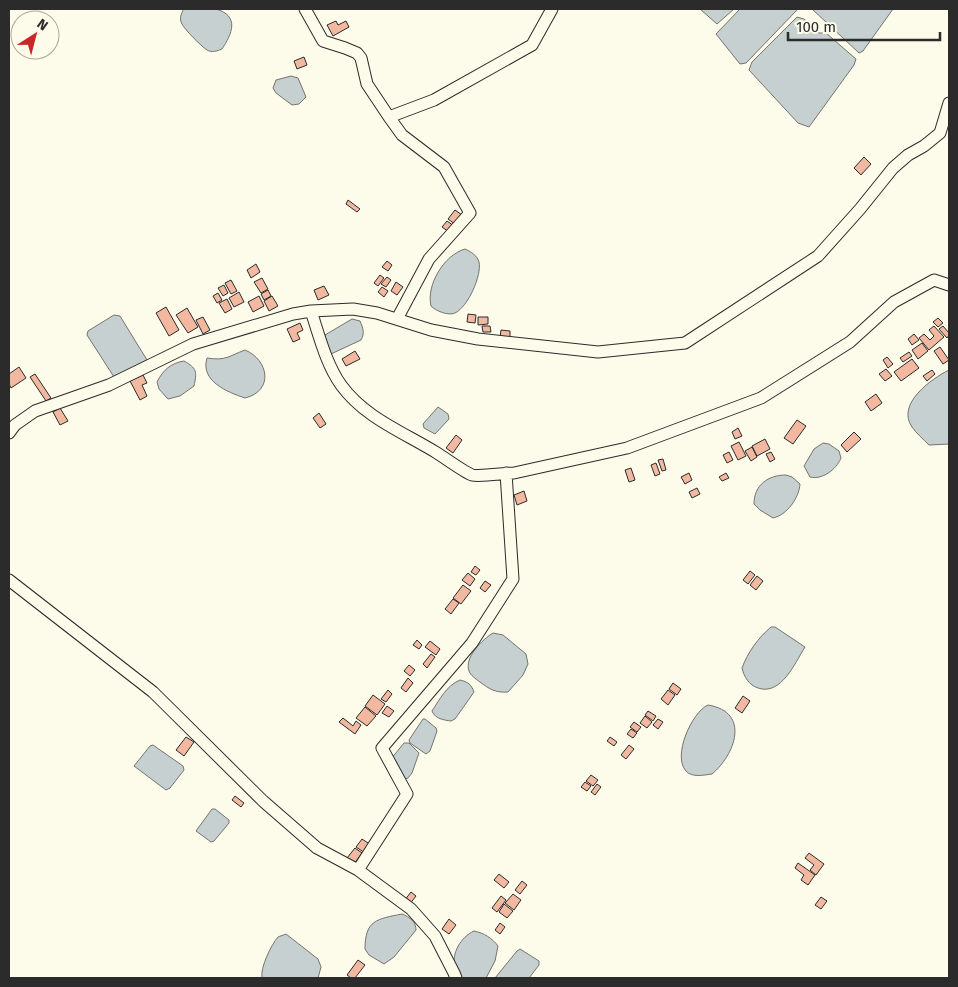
<svg xmlns="http://www.w3.org/2000/svg" width="958" height="987" viewBox="0 0 958 987" font-family="'Fira Sans',sans-serif">
	<rect width="100%" height="100%" fill="#fdfbea"/>
	<path fill="#c7d0d0" stroke="#74746e" d="M184 9C194 9 207 7 216 9 240 16 232 34 222 49 217 51 212 53 207 50 201 46 185 30 182 24 179 19 181 13 184 9Z
		M700 9H734L717 24Z
		M740 9H798L746 63 740 64 716 34Z
		M812 9H893L863 51 859 53Z
		M797 17 804 19 819 33H826L856 59 854 65 809 127 798 123 749 70 752 62Z
		M291 76 298 78 306 97 299 104 292 105 276 93 273 88 276 80Z
		M465 249C471 252 477 255 479 262 482 275 468 307 455 313 448 316 436 311 431 306 426 285 444 255 465 249Z
		M114 315 120 316 147 360 114 377 87 335 88 331Z
		M352 319 360 321C363 328 365 333 361 340L331 354 324 338 325 335Z
		M245 350C269 360 274 391 245 398 227 392 200 381 207 358 226 361 229 356 245 350Z
		M184 361C197 368 197 372 194 386L180 396 168 399 159 389 157 382C163 370 171 363 184 361Z
		M949 370V444L929 445C923 439 916 433 912 427 896 404 931 379 949 370Z
		M438 407 448 414 449 419 435 434 424 428 423 424Z
		M823 443 829 444 839 451 841 458C836 470 822 480 810 477L804 466 814 449Z
		M786 475 792 477 800 484C799 498 787 515 773 518L760 510 754 504C754 485 768 475 786 475Z
		M771 627H775L805 647C795 663 781 696 758 688 749 685 744 677 742 668 748 652 758 638 771 627Z
		M493 633 503 635 526 654 528 664 523 675 508 692C496 693 489 689 480 682 476 679 470 675 469 671 464 657 483 639 493 633Z
		M460 680C468 682 471 684 474 692L455 719 451 721C444 720 435 719 432 711 440 699 446 686 460 680Z
		M708 705C751 712 735 755 712 774 704 775 692 778 686 771 672 756 692 712 708 705Z
		M423 719H425L436 728 437 731 430 751 426 754 410 743 409 740Z
		M404 743H409L419 753 412 773 408 778 405 779 391 759Z
		M153 745 183 766 184 770 170 788 166 790 134 766 150 746Z
		M212 809H215L229 820V823L214 841 211 842 196 831Z
		M402 914C410 917 416 922 416 930L394 957 384 964 369 955 365 949C365 920 377 919 402 914Z
		M474 931C484 933 492 938 498 946L495 961 486 978H462C460 975 457 971 455 968 451 953 461 937 474 931Z
		M286 934 318 959 321 967 318 978H262C260 968 271 945 278 937 280 936 284 935 286 934Z
		M520 949 539 961V965L529 978H495L517 951Z"/>
	<path fill="#f2b8a0" stroke="#2b2b2b" d="M336 21 338 25 346 21 349 27 333 36 327 25Z
		M304 57 307 65 297 69 294 61Z
		M864 157 871 164 861 175 854 168Z
		M348 200 360 209 357 212 346 204Z
		M455 210 462 215 456 225 448 219Z
		M447 221 454 226 449 232 442 227Z
		M387 261 392 265 388 271 382 267Z
		M256 264 260 272 251 278 247 270Z
		M380 275 384 278 378 286 374 283Z
		M387 277 391 280 386 287 381 284Z
		M262 278 268 289 261 293 254 282Z
		M231 280 237 291 231 294 225 283Z
		M396 282 403 287 397 295 391 291Z
		M224 285 228 293 223 296 218 288Z
		M324 286 329 295 318 300 314 290Z
		M382 287 388 291 384 297 378 292Z
		M268 290 271 296 264 300 261 294Z
		M239 292 244 302 234 307 229 298Z
		M218 293 222 300 217 303 213 296Z
		M259 296 264 306 253 312 248 302Z
		M272 296 278 306 269 311 264 301Z
		M227 299 232 309 225 313 219 303Z
		M166 307 179 330 169 336 156 313Z
		M187 308 198 327 188 333 176 315Z
		M468 314 476 315 475 323 467 322Z
		M203 317 210 330 203 334 196 320Z
		M478 317H488V324L478 325Z
		M938 318 943 323 938 327 933 322Z
		M300 323 303 330 297 333 300 339 293 342 287 329Z
		M482 326H490L491 332H483Z
		M934 326 944 337 929 350 919 338 924 334 930 340 934 336 929 330Z
		M943 326 949 333V335L947 338 939 329Z
		M501 330 510 331V337H500Z
		M914 334 919 340 912 345 908 339Z
		M922 343 928 351 918 359 912 350Z
		M940 347 949 360 943 364 934 351Z
		M355 351 360 359 346 366 342 359Z
		M909 352 912 356 903 362 900 358Z
		M887 357 893 364 888 368 883 360Z
		M912 359 919 368 901 381 894 372Z
		M19 367 26 378 11 388 9 384V374Z
		M886 369 892 376 885 381 879 374Z
		M932 370 935 374 927 381 923 376Z
		M35 374 51 398 46 401 30 377Z
		M143 375 147 383 142 385 147 396 140 400 130 381Z
		M876 394 882 403 871 411 865 402Z
		M60 408 68 421 60 425 53 412Z
		M319 413 326 424 320 428 313 418Z
		M797 420 806 426 793 444 784 438Z
		M738 428 742 436 735 439 732 432Z
		M854 432 861 439 847 452 841 445Z
		M456 435 462 440 453 453 446 448Z
		M765 439 770 449 757 456 752 446Z
		M739 442 746 456 738 460 731 446Z
		M752 447 757 457 751 461 745 451Z
		M729 452 733 460 727 463 723 455Z
		M771 452 775 459 770 462 766 454Z
		M663 459 666 470 662 471 658 460Z
		M656 463 660 474 655 476 651 465Z
		M631 468 635 480 629 482 625 470Z
		M689 473 692 480 685 484 681 477Z
		M726 473 729 478 722 481 719 477Z
		M697 488 700 494 692 498 689 492Z
		M524 491 527 501 517 505 514 495Z
		M475 566 480 570 476 575 471 572Z
		M750 571 755 575 748 584 743 580Z
		M468 573 475 579 470 586 462 580Z
		M757 576 763 581 756 590 750 585Z
		M485 581 491 585 485 592 480 588Z
		M463 585 471 591 461 604 453 598Z
		M453 599 459 603 451 614 445 609Z
		M417 640 422 645 419 649 413 645Z
		M430 641 440 649 436 655 425 647Z
		M431 654 435 657 427 668 423 664Z
		M409 665 415 670 410 676 404 671Z
		M408 678 413 683 406 692 401 688Z
		M673 683 681 689 677 695 669 689Z
		M388 690 392 694 386 702 381 699Z
		M668 690 675 695 668 705 661 699Z
		M373 695 385 704 377 715 365 706Z
		M743 696 750 701 742 713 735 708Z
		M387 706 394 711 389 717 382 713Z
		M365 707 376 716 367 726 356 718Z
		M648 711 656 716 653 721 645 715Z
		M645 716 652 722 647 728 640 723Z
		M343 718 353 726 356 721 361 725 355 734 339 722Z
		M658 719 663 722 658 729 653 725Z
		M634 722 641 727 637 732 630 727Z
		M631 729 637 733 633 738 627 734Z
		M186 737 194 742 184 756 176 750Z
		M610 737 617 742 614 746 607 741Z
		M629 745 634 749 626 759 621 755Z
		M591 775 598 780 593 786 586 781Z
		M585 782 591 786 587 791 581 787Z
		M597 784 601 787 595 795 591 792Z
		M235 796 244 803 241 807 232 800Z
		M362 839 371 845 365 853 356 847Z
		M355 848 362 853 354 864 347 858Z
		M809 853 824 864 816 875 810 870 814 865 805 858Z
		M798 863 815 875 808 885 801 880 804 875 795 868Z
		M499 874 509 882 504 888 494 880Z
		M522 881 527 885 520 894 515 890Z
		M411 892 416 896 409 905 404 901Z
		M513 894 521 900 514 910 505 903Z
		M501 896 506 900 497 912 492 908Z
		M821 897 827 901 821 909 815 905Z
		M504 904 513 911 507 918 499 912Z
		M449 919 456 925 449 934 442 929Z
		M500 923 505 927 500 934 495 930Z
		M358 960 365 965 355 978H351L347 975Z"/>
	<g fill="none" stroke-linecap="round" stroke-linejoin="round">
		<defs>
			<path id="minor" d="M305 9 323 41 345 48 357 53 361 58 367 84 389 117 402 135 444 167 470 213 429 259 397 319
				M389 117 434 100 532 45 552 9
				M311 311C319 335 326 364 341 385 365 418 403 432 437 453 445 458 464 472 472 475 480 477 505 473 514 473L627 448 761 398 850 342 894 302 934 280 949 285
				M9 433 15 425 35 411 109 385 193 344 293 314 311 311 353 309 377 313 431 330 478 339 598 352 685 343 818 256 860 209 893 168 908 155 924 146 940 133 949 103
				M9 580 153 692 263 801 317 848 358 870 411 909 435 936 454 973 456 978
				M358 870 407 794 382 748 472 643 513 579 506 473"/>
		</defs>
		<use href="#minor" stroke="#2b2b2b" stroke-width="13"/>
		<use href="#minor" stroke="#fdfbea" stroke-width="11"/>
	</g>
	<rect width="958" height="987" fill="none" stroke="#2b2b2b" stroke-width="20"/>
	<g transform="translate(35 35) rotate(36)"><circle r="24" fill="#fdfbea" stroke="#a9a89e"/>
	<path d="M0-4L9 19L0 12L-9 19Z" fill="#c62828"/>
	<text y="-8" font-size="14" font-weight="bold" text-anchor="middle" fill="#2b2b2b">N</text>
	</g>
	<path d="M788 32v8h152v-8" fill="none" stroke="#2b2b2b" stroke-width="2.5"/>
	<text x="796" y="32" font-size="15" fill="#2b2b2b" stroke="#fdfbea" stroke-width="4" paint-order="stroke">100 m</text>
</svg>
